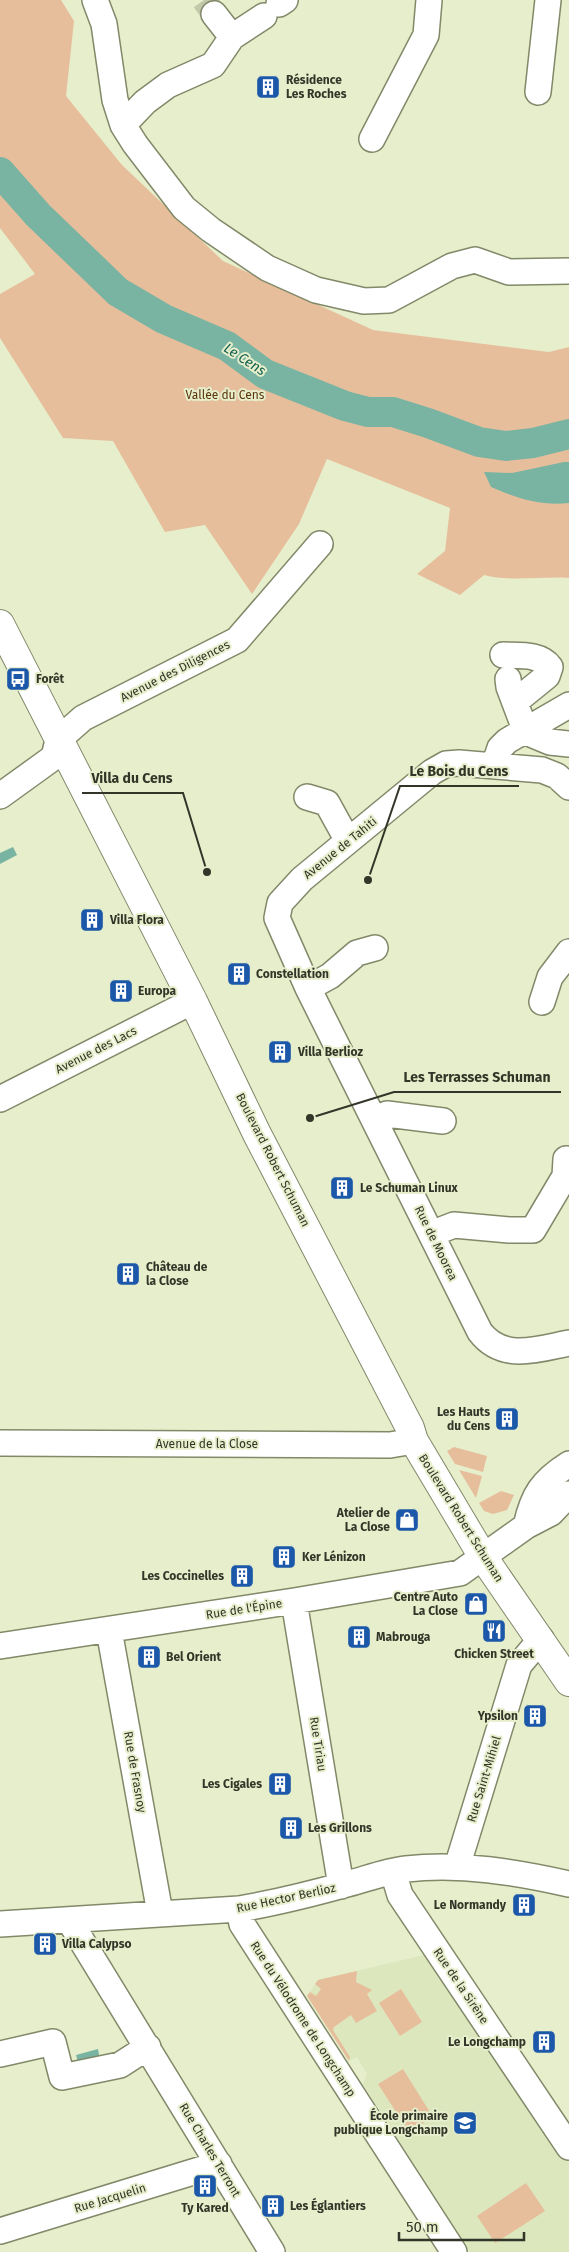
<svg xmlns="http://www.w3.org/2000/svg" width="569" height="2252" viewBox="0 0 569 2252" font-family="'Fira Sans',sans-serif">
	<rect width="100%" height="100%" fill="#e6eecc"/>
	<path fill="#dde7bd" d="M428 1954 569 2162V2252H470L363 2084 367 2074 357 2057 349 2061 307 1996 318 1980Z"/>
	<path fill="#e7be9c" d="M0 0H61L74 21 66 96 122 165 223 261 373 330 549 352 569 347V578C541 576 511 582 484 575L460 595 417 574 445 551 450 508 327 459 299 524 252 594 205 525 165 532 113 441 63 438 0 338V294L35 274 0 228Z
		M454 1447 487 1456 483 1472 455 1464 447 1451Z
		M459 1470 482 1476 476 1498Z
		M501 1491 514 1495 507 1510 493 1514 484 1511 479 1503Z
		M357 1971 356 1982 372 1990 367 1994 377 2011 356 2023 351 2015 334 2027 333 2030 350 2057 349 2061 307 1996 310 1992 316 1996 321 1989 315 1984 318 1980Z
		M401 1989 422 2022 400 2036 379 2003Z
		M403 2069 433 2117 409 2132 378 2084Z
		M526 2183 545 2211 495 2243 477 2216Z"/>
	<path fill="#79b4a2" d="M564 462H569V503C541 506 516 498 491 487L484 472 512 473Z
		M13 847 17 855 0 864V853Z
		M98 2049 100 2060 79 2065 76 2055Z"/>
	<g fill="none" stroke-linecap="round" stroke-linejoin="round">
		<path stroke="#79b4a2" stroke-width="30" d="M0 172 38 215 118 292 164 319 227 346 265 374 345 406 368 412H393L428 423 479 442 506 446 533 443 569 434"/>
		<path stroke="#c2c9ab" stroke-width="25" stroke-dasharray="25 12" stroke-linecap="butt" d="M204 0 214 14"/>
		<defs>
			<path id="minor" d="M95 0 104 24 115 100 123 125 135 144 184 208 211 230 267 268 316 290 364 301 389 300 452 266 475 260 509 272 569 271
				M279 4 285 0
				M214 14 232 37
				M538 92 548 0
				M123 125 145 102 168 85 213 65 232 37 264 16
				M372 139 426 35 429 0
				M503 655C518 656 540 653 550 667L547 676 515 702
				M508 679 509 687 526 732 550 742 569 744
				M494 766 500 748 507 741 569 705
				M569 787 557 776 542 770 459 763 446 764 432 772 302 879 280 903 277 918 308 988 480 1332C503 1362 538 1349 569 1343
				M0 796 54 757 58 740 83 718 237 640 320 544
				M307 797 327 803 348 841
				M308 988 330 976 357 953 375 948
				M542 1002 550 977 569 952
				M0 1099 193 1001
				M375 1119 387 1114 443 1121
				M431 1234 454 1225 509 1230H533L565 1176 566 1159
				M0 1443 390 1445 414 1441
				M526 1526C533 1495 542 1481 569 1464
				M294 1601 341 1886
				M109 1630 160 1913
				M0 1646 294 1601 460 1573 526 1526 551 1513 569 1494
				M457 1867 519 1665 541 1639
				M393 1872 400 1895 569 2147
				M239 1909 242 1924 454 2252
				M69 1920 272 2252
				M0 1924 239 1909C275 1903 311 1894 347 1884 366 1879 387 1871 406 1869 461 1863 516 1872 569 1884
				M0 2054 53 2042 62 2077 120 2065 148 2047
				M0 2231 219 2164"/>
			<path id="major" d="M0 624 193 1001 257 1134 410 1428 414 1441 483 1557 569 1682"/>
		</defs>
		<use href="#minor" stroke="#818969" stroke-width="28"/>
		<use href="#major" stroke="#818969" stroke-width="30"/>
		<use href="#minor" stroke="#fff" stroke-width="25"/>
		<use href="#major" stroke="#fff" stroke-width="28"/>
	</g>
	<defs>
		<symbol id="building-square" viewBox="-11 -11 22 22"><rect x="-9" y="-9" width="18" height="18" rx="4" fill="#1c58a9" stroke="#e6eecc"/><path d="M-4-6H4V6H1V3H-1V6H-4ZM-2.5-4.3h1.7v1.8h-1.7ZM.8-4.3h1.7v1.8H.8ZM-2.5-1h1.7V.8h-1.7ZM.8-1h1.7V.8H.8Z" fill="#fff"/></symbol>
		<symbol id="bus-square" viewBox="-11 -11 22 22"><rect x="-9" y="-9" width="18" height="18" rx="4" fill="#1c58a9" stroke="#e6eecc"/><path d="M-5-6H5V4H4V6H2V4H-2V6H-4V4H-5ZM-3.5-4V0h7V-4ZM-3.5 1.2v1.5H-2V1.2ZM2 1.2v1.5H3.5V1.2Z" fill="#fff"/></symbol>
		<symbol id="shop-square" viewBox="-11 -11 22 22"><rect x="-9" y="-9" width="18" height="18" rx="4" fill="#1c58a9" stroke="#e6eecc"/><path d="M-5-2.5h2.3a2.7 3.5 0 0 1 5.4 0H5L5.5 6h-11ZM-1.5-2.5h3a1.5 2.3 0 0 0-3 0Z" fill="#fff"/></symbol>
		<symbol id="restaurant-square" viewBox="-11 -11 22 22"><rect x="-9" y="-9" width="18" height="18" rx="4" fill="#1c58a9" stroke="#e6eecc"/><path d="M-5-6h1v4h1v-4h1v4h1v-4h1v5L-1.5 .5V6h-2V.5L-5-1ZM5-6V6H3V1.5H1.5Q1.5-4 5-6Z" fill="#fff"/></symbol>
		<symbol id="school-square" viewBox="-11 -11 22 22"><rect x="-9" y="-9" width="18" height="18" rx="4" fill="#1c58a9" stroke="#e6eecc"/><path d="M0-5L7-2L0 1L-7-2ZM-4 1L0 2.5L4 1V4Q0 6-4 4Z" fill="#fff"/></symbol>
	</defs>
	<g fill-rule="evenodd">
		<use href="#building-square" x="254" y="73" width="28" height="28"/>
		<use href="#bus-square" x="4" y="665" width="28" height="28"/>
		<use href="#building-square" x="78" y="906" width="28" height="28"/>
		<use href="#building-square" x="225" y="960" width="28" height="28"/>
		<use href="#building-square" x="107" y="977" width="28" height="28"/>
		<use href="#building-square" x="266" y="1038" width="28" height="28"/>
		<use href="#building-square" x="328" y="1174" width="28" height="28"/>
		<use href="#building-square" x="114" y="1260" width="28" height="28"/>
		<use href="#building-square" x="493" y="1405" width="28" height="28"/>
		<use href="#shop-square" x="393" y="1506" width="28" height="28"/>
		<use href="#building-square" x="270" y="1543" width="28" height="28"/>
		<use href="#building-square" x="228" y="1562" width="28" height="28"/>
		<use href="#shop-square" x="462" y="1590" width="28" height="28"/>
		<use href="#restaurant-square" x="480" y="1617" width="28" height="28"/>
		<use href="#building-square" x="345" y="1623" width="28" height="28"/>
		<use href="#building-square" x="135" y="1643" width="28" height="28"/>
		<use href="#building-square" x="521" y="1702" width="28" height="28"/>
		<use href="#building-square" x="266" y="1770" width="28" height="28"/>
		<use href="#building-square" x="277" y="1814" width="28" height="28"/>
		<use href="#building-square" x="510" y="1891" width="28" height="28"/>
		<use href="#building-square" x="31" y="1930" width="28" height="28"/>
		<use href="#building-square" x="530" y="2028" width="28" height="28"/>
		<use href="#school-square" x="451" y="2109" width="28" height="28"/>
		<use href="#building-square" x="191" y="2172" width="28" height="28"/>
		<use href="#building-square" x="259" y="2192" width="28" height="28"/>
	</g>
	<g text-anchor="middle" stroke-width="4" stroke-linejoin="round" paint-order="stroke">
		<g font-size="12" font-weight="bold" fill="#323527" stroke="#e6eecc" text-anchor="start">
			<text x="286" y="84">Résidence<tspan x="286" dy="14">Les Roches</tspan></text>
			<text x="36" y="683">Forêt</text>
			<text x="110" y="924">Villa Flora</text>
			<text x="256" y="978">Constellation</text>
			<text x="138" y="995">Europa</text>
			<text x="298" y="1056">Villa Berlioz</text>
			<text x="360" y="1192">Le Schuman Linux</text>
			<text x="146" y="1271">Château de<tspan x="146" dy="14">la Close</tspan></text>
			<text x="490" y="1416" text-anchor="end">Les Hauts<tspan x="490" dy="14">du Cens</tspan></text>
			<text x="390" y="1517" text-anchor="end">Atelier de<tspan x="390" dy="14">La Close</tspan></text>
			<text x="302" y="1561">Ker Lénizon</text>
			<text x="224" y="1580" text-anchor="end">Les Coccinelles</text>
			<text x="458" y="1601" text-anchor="end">Centre Auto<tspan x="458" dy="14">La Close</tspan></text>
			<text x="376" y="1641">Mabrouga</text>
			<text x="494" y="1658" text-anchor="middle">Chicken Street</text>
			<text x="166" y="1661">Bel Orient</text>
			<text x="518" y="1720" text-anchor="end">Ypsilon</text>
			<text x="262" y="1788" text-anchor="end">Les Cigales</text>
			<text x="308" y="1832">Les Grillons</text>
			<text x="506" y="1909" text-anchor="end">Le Normandy</text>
			<text x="62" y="1948">Villa Calypso</text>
			<text x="526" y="2046" text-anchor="end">Le Longchamp</text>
			<text x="448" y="2120" text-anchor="end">École primaire<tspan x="448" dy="14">publique Longchamp</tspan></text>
			<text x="290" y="2210">Les Églantiers</text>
			<text x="205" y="2212" text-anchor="middle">Ty Kared</text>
		</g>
		<g font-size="12" fill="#5b3409" stroke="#e6eecc">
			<text x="225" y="399">Vallée du Cens</text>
		</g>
		<g font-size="12" fill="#323527" stroke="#e6eecc">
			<text transform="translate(175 671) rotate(-27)" y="4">Avenue des Diligences</text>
			<text transform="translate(340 848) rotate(-39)" y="4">Avenue de Tahiti</text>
			<text transform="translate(96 1050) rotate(-27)" y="4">Avenue des Lacs</text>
			<text transform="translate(273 1160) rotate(63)" y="4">Boulevard Robert Schuman</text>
			<text transform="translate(436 1243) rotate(64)" y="4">Rue de Moorea</text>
			<text x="207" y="1448">Avenue de la Close</text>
			<text transform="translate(461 1518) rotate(58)" y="4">Boulevard Robert Schuman</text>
			<text transform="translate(244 1609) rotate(-9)" y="4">Rue de l'Épine</text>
			<text transform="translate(318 1744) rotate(81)" y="4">Rue Tiriau</text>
			<text transform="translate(135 1772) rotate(80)" y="4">Rue de Frasnoy</text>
			<text transform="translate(484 1779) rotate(-73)" y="4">Rue Saint-Mihiel</text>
			<text transform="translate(286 1898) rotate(-12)" y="4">Rue Hector Berlioz</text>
			<text transform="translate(461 1986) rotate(56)" y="4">Rue de la Sirène</text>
			<text transform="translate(303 2019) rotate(57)" y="4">Rue du Vélodrome de Longchamp</text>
			<text transform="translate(210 2150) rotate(59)" y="4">Rue Charles Terront</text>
			<text transform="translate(110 2198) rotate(-17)" y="4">Rue Jacquelin</text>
		</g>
		<g font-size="14" font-style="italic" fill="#11604f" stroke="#e6eecc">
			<text transform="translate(245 359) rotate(33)" y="5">Le Cens</text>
		</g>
	</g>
	<path fill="none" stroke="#323527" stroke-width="2" d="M368 880L400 786H519M207 872L183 793H82M310 1118L394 1092H561"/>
	<g fill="#323527" stroke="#e6eecc" stroke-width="2">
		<circle cx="368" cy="880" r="5"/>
		<circle cx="207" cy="872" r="5"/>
		<circle cx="310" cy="1118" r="5"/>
	</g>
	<g font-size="14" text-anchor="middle" font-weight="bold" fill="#323527" stroke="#e6eecc" stroke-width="4" stroke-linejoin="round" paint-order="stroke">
		<text x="459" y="776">Le Bois du Cens</text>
		<text x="132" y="783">Villa du Cens</text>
		<text x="477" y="1082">Les Terrasses Schuman</text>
	</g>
	<path d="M399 2232v8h125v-8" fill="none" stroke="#323527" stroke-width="2.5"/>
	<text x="406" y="2232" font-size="15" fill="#323527" stroke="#e6eecc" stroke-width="4" paint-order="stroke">50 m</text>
</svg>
